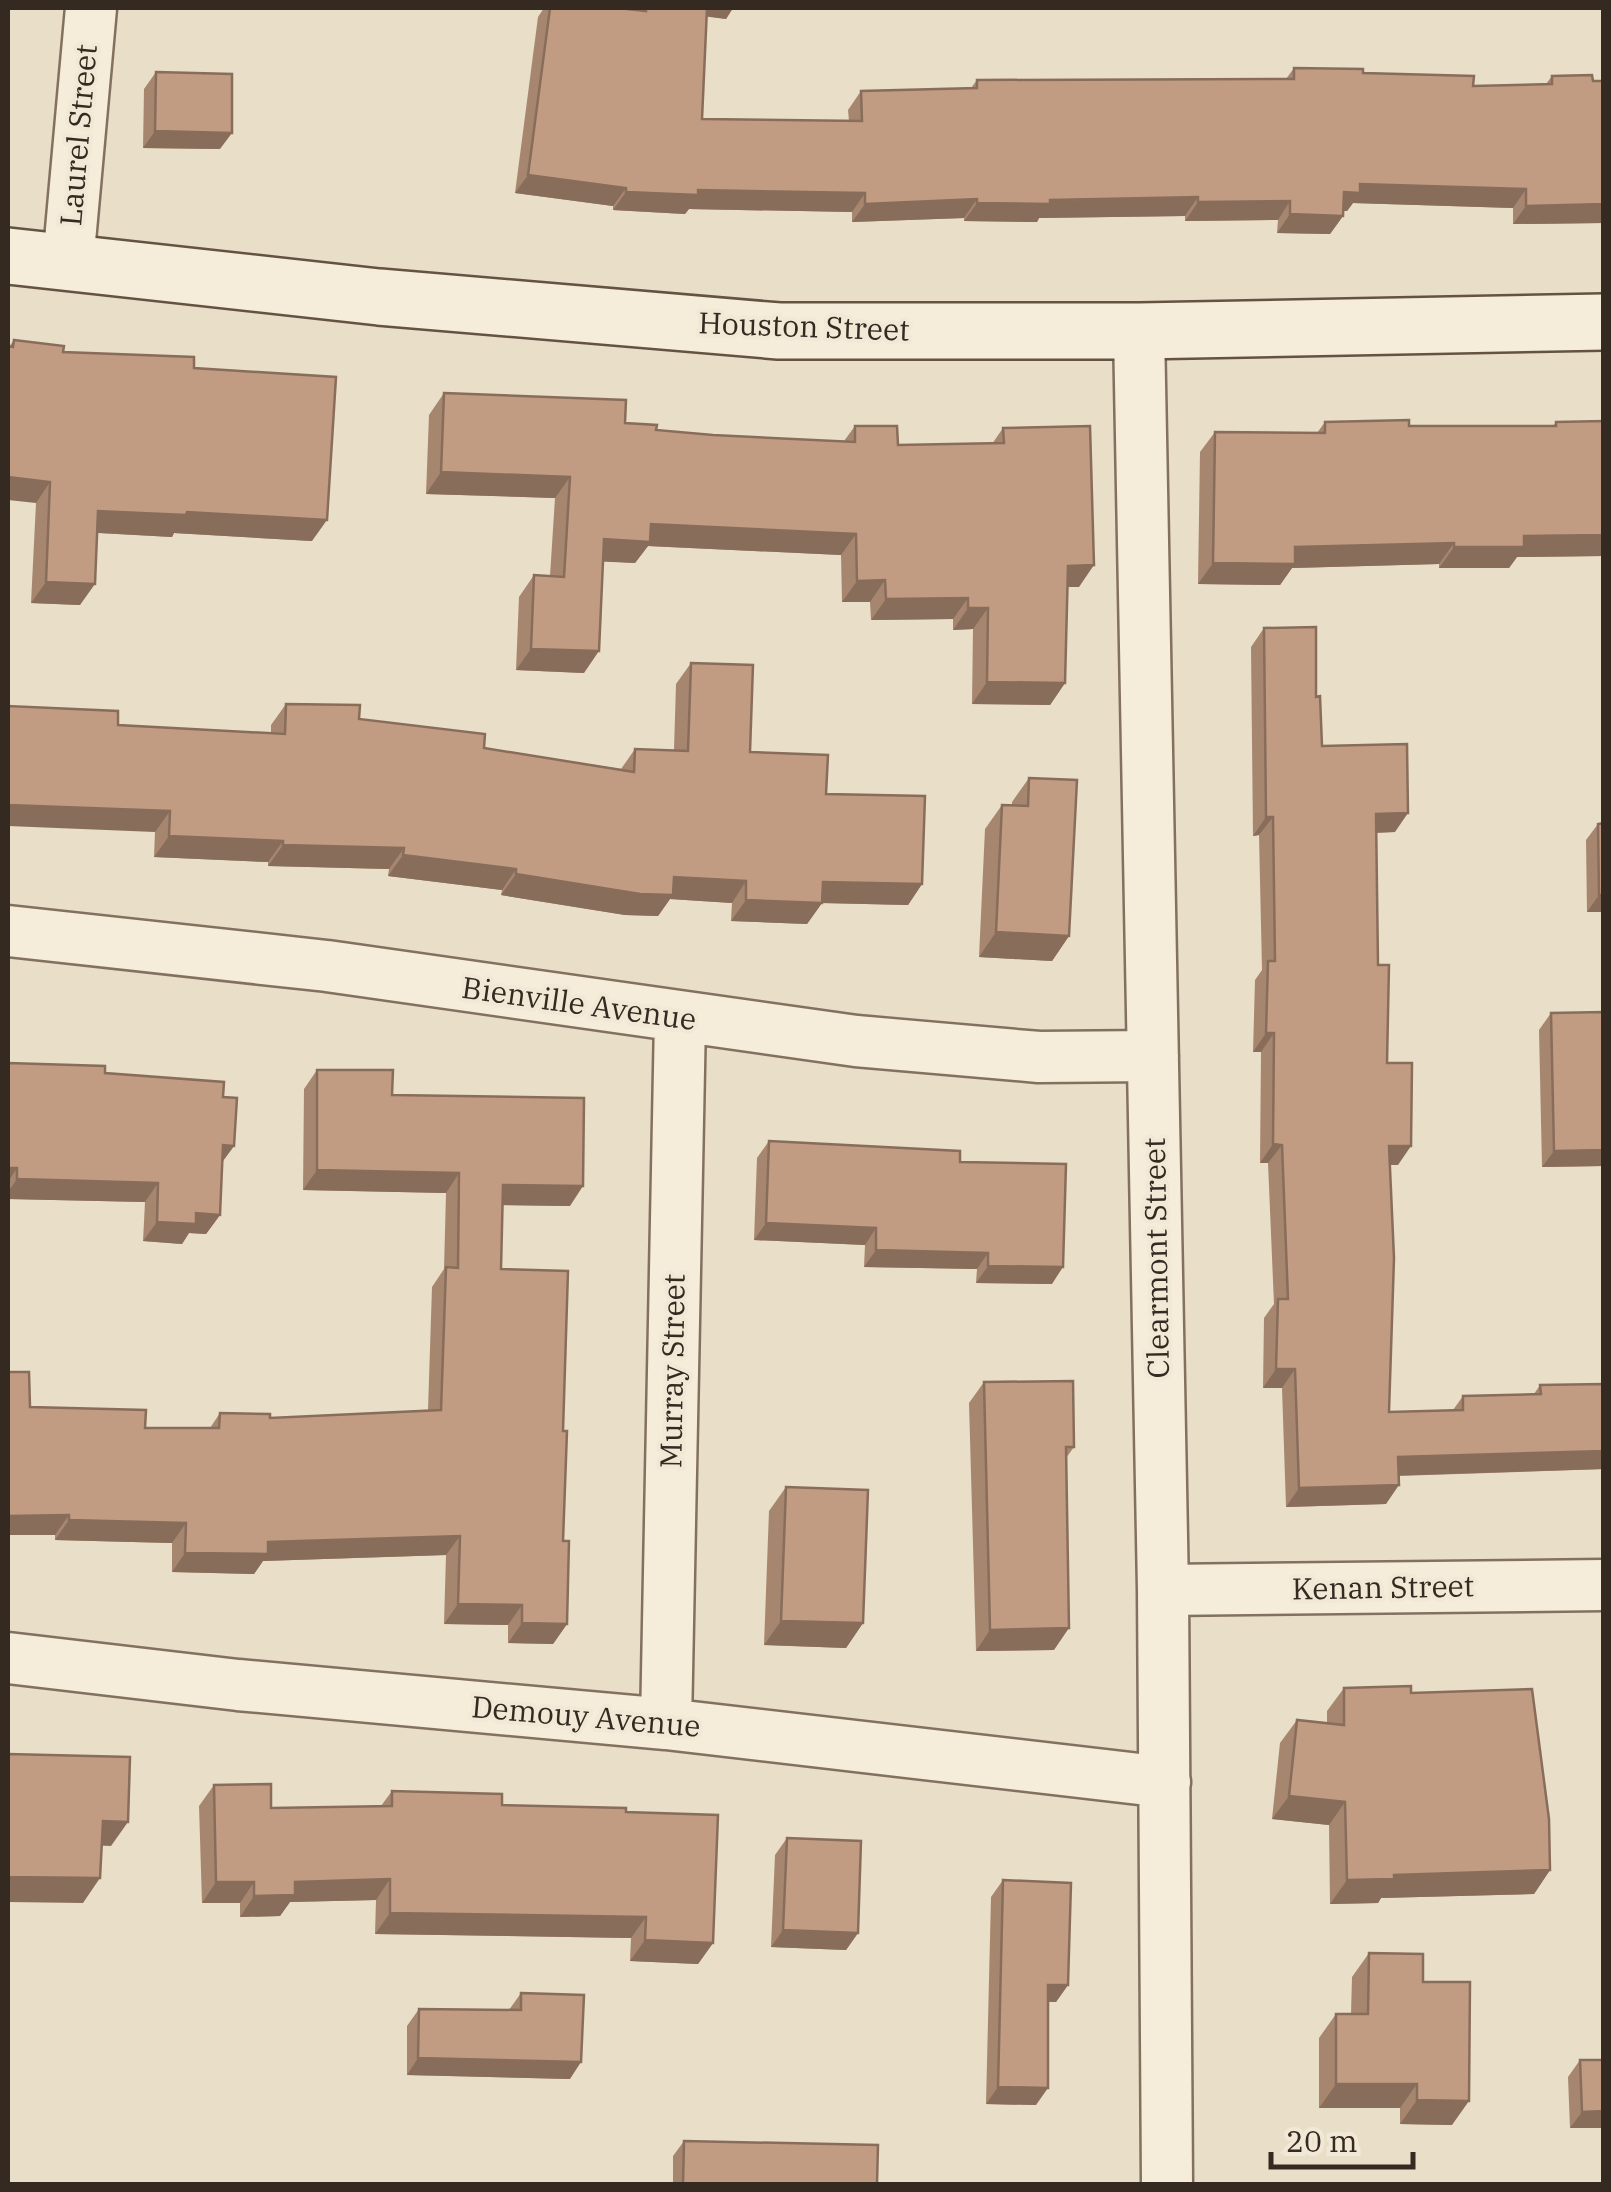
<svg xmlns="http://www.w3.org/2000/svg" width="1611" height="2192" viewBox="0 0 1611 2192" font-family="'IBM Plex Serif',serif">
	<rect width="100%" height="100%" fill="#e9dec7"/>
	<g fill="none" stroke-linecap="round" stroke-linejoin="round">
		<defs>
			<path id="street" d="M68 263 91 8
				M1139 331 1163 1590 1167 2184
				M8 931 327 966 856 1041 1039 1057 1153 1056
				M1163 1590 1604 1585
				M8 1658 238 1685 666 1724 1165 1782
				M666 1724 680 1019"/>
			<path id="secondary" d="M8 256 379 297 779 331H1139L1604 322"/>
		</defs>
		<use href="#street" stroke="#83715f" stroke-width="55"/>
		<use href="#secondary" stroke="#645342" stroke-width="60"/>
		<use href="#street" stroke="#f5ecda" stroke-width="50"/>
		<use href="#secondary" stroke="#f5ecda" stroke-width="55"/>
	</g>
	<path fill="#a78670" d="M544 8H618L635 10V8H733L726 19 706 16 702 119 849 121 848 110 861 91 971 88 977 80 1286 79 1294 68 1363 73 1473 86 1546 84 1552 76 1604 81V223L1513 224V208L1353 203 1347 211H1343V216L1330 234 1277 233 1278 220 1185 221V216L1039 218 1037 222 964 221V218L852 222V212L689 209 685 214 613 210V206L515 193 538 17Z
		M156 72 220 149 143 148 144 89Z
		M14 340 63 352 194 368 312 541 174 533 172 537 97 533 80 605 31 603 36 503 9 347Z
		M444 393 625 423 656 430 713 435 844 441 855 426 898 445 992 444 1003 428 1079 587H1068L1065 683 1050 705 972 704 973 629 953 630V619L871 620 870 602H842L841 555 648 546 635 563 603 561 584 673 516 670 519 597 534 575 550 576 555 498 426 494 429 415Z
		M1604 421V556L1517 557 1509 568H1439V564L1292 568 1280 585 1198 584 1200 452 1215 432 1317 433 1325 422 1409 426H1553L1556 422Z
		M1264 628 1316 697 1322 746 1395 832 1376 833 1378 965 1398 1165H1390L1389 1412 1453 1410 1463 1396 1534 1394 1540 1385 1604 1469 1398 1476 1386 1504 1286 1507 1282 1388H1263L1264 1318 1274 1304 1268 1163H1260L1261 1052H1253L1255 980 1262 970 1259 835 1253 836 1251 647Z
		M691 663 750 752 826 794 922 884 908 905 822 903 807 924 731 921 732 903 670 899 658 916 625 915 501 895 502 890 388 876 389 869 268 866V862L154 857 155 832 118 725 271 734V725L286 704 484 748 621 769 635 749 674 750 676 684Z
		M1029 778 1069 936 1052 961 979 957 985 829 1002 805 1012 806V802Z
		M1598 824 1604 912H1587L1586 840Z
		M1604 1012V1166L1542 1167 1539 1030 1551 1013Z
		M8 1063 223 1097 234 1146 222 1162 220 1215 206 1234 189 1233 182 1244 143 1241 145 1202 8 1199Z
		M317 1070 392 1095 570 1206 502 1205 501 1269 563 1431V1541L567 1624 553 1644 508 1643V1625L444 1624 446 1555 263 1561 254 1574 172 1572V1543L55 1540V1535H8V1372L30 1407 145 1428H210L220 1413 270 1418 428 1410 432 1287 444 1269 446 1193 303 1190 304 1089Z
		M769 1141 960 1162 1052 1284 976 1283 977 1269 864 1267 865 1245 754 1240 757 1158Z
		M984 1382 1074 1447 1066 1458 1054 1650 976 1651 969 1403Z
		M786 1487 863 1623 846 1648 764 1645 769 1511Z
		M1344 1688 1411 1693 1550 1870 1534 1894 1381 1898 1378 1903 1330 1904 1329 1825 1272 1819 1280 1743 1297 1720 1327 1723V1711Z
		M214 1785 271 1808 381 1806 392 1791 502 1805 626 1812 713 1943 698 1964 630 1961 631 1938 375 1934 376 1900 290 1902 280 1916 240 1917V1903H202L199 1806Z
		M787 1838 858 1933 846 1950 771 1947 775 1855Z
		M1003 1880 1068 1985 1056 2002H1048L1036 2105 986 2104 991 1897Z
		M1369 1953 1423 1982 1452 2125 1400 2124V2108H1319V2038L1336 2014H1351L1352 1977Z
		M521 1993 570 2079 407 2075V2026L419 2009 509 2010Z
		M1580 2060 1604 2128H1570L1568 2077Z
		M684 2141 877 2184H673V2156Z"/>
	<path fill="#886d5b" d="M700 8H733L726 19 694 15Z
		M155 131 232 133 220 149 143 148Z
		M528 175 626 188 613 206 515 193Z
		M1360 184 1526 189 1513 208 1353 203 1347 211 1331 210 1344 192Z
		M698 190 865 193 852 212 689 209 685 214 613 210 626 192Z
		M1198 197 1185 216 1039 218 1037 222 964 221 977 203Z
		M977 199 964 218 852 222 865 204Z
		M1290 201 1278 220 1185 221 1198 202Z
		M1604 204V223L1513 224 1526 206Z
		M1290 214 1343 216 1330 234 1277 233Z
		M441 472 570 477 555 498 426 494Z
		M8 477 50 482 36 503 8 500Z
		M98 511 187 512 327 520 312 541 174 533 172 537 83 532Z
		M651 524 856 534 841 555 648 546 635 563 589 561 604 539Z
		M1604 535V556L1517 557 1509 568H1439L1454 547 1524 536Z
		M1454 543 1439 564 1292 568 1280 585 1198 584 1213 563 1295 547Z
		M1094 565 1079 587H1053L1068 566Z
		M885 580 870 602H842L857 581Z
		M46 582 95 584 80 605 31 603Z
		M968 598 953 619 871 620 886 599Z
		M968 608H988L973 629 953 630Z
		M531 649 599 651 584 673 516 670Z
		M987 682 1065 683 1050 705 972 704Z
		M8 805 170 811 155 832 8 826Z
		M1408 813 1395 832 1363 833 1376 814Z
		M1266 817H1273L1259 835 1253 836Z
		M169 836 283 841 268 862 154 857Z
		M283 845 404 848 389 869 268 866Z
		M403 855 516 869 502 890 388 876Z
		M516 874 674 877 746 881 732 903 670 899 658 916 625 915 501 895Z
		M823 882 922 884 908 905 822 903 807 924 731 921 746 900Z
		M1599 895H1604V912H1587Z
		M996 932 1069 936 1052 961 979 957Z
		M1266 1033H1274L1261 1052H1253Z
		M1273 1144 1282 1145 1268 1163H1260Z
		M223 1145 234 1146 220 1165Z
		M1389 1146H1411L1398 1165 1376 1164Z
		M1604 1150V1166L1542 1167 1554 1151Z
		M8 1168H17L8 1182Z
		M317 1170 459 1173 446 1193 303 1190Z
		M17 1179 158 1183 145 1202 8 1199V1192Z
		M503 1185 583 1186 570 1206 489 1205Z
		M196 1213 220 1215 206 1234 189 1233 182 1244 143 1241 157 1222Z
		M766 1223 876 1228 865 1245 754 1240Z
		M876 1250 988 1253 977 1269 864 1267Z
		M988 1266 1063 1267 1052 1284 976 1283Z
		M1276 1369H1295L1282 1388H1263Z
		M1604 1451V1469L1385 1476 1398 1457Z
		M1399 1485 1386 1504 1286 1507 1299 1488Z
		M69 1515 55 1535H8V1516Z
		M69 1520 186 1523 172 1543 55 1540Z
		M460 1536 446 1555 263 1561 254 1574 172 1572 185 1553 268 1542Z
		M458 1604 522 1605 508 1625 444 1624Z
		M781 1621 863 1623 846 1648 764 1645Z
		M522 1623 567 1624 553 1644 508 1643Z
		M1069 1628 1054 1650 976 1651 990 1630Z
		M1289 1796 1345 1802 1329 1825 1272 1819Z
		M103 1821 128 1822 111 1846 86 1845Z
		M1550 1870 1534 1894 1381 1898 1378 1903 1330 1904 1347 1880 1394 1875Z
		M8 1877 100 1878 83 1903 8 1902Z
		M390 1879 376 1900 290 1902 280 1916 240 1917 254 1896 295 1882Z
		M216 1882H254L240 1903H202Z
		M390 1913 646 1917 631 1938 375 1934Z
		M783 1930 858 1933 846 1950 771 1947Z
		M645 1940 713 1943 698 1964 630 1961Z
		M1048 1985H1068L1056 2002 1036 2001Z
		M418 2058 581 2062 570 2079 407 2075Z
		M1336 2084H1417L1400 2108H1319Z
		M998 2087 1048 2088 1036 2105 986 2104Z
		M1417 2100 1469 2101 1452 2125 1400 2124Z
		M1604 2111V2128H1570L1582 2112Z"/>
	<path fill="#c29c82" stroke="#886d5b" stroke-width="2.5" d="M550 8H618L646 11V8H707L702 119 862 121 861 91 977 88V80L1294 79V68L1363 69V73L1474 76 1473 86 1552 84V76L1592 75 1593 81H1604V204L1526 206V189L1360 184V193L1344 192 1343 216 1290 214V201L1198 202V197L1050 200V204L977 203V199L865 204V193L698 190V195L626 192V188L528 175Z
		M156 72 232 74V133L155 131Z
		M14 340 64 346 63 352 194 357V368L336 377 327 520 187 512 186 515 98 511 95 584 46 582 50 482 8 477V346L13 347Z
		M444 393 626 400 625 423 657 425 656 430 713 435 855 442V426H897L898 445 1004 443 1003 428 1090 426 1094 565 1068 566 1065 683 987 682 988 608H968V598L886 599 885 580 857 581 856 534 651 524 650 542 604 539 599 651 531 649 534 575 564 577 570 477 441 472Z
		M1409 420V426H1556V422L1604 421V535L1524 536V547H1454V543L1295 547V564L1213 563 1215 432 1325 433V422Z
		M1316 627V697L1320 696 1322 746 1407 744 1408 813 1376 814 1378 965H1389L1387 1063H1412L1411 1146H1389L1394 1258 1389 1412 1463 1410V1396L1541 1394 1540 1385 1604 1384V1451L1398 1457 1399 1485 1299 1488 1295 1369H1276L1278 1299H1288L1282 1145 1273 1144 1274 1033H1266L1268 961H1275L1273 817H1266L1264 628Z
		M691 663 753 665 750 752 828 755 826 794 925 796 922 884 823 882 822 903 746 900V881L674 877 673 895 640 894 516 874V869L403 855 404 848 283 845V841L169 836 170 811 8 805V706L118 711V725L285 734 286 704 360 705 359 719 485 734 484 748 634 772 635 749 688 751Z
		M1029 778 1077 780 1069 936 996 932 1002 805 1028 806Z
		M1604 823V895H1599L1598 824Z
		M1604 1012V1150L1554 1151 1551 1013Z
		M8 1063 105 1066V1073L224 1082 223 1097 237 1098 234 1146 223 1145 220 1215 196 1213V1224L157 1222 158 1183 17 1179V1168H8Z
		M317 1070H393L392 1095 584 1098 583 1186 503 1185 501 1269 568 1271 563 1431H567L563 1541H569L567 1624 522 1623V1605L458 1604 460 1536 268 1542V1554L185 1553 186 1523 69 1520V1515L8 1516V1372H29L30 1407 146 1410 145 1428H219L220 1413 270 1414V1418L441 1410 446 1267 458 1268 459 1173 317 1170Z
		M769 1141 960 1151V1162L1066 1164 1063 1267 988 1266V1253L876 1250V1228L766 1223Z
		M1073 1381 1074 1447H1066L1069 1628 990 1630 984 1382Z
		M786 1487 868 1490 863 1623 781 1621Z
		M1411 1686V1693L1532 1689 1549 1819 1550 1870 1394 1875V1879L1347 1880 1345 1802 1289 1796 1297 1720 1344 1725V1688Z
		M8 1754 130 1757 128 1822 103 1821 100 1878 8 1877Z
		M271 1784V1808L392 1806V1791L502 1794V1805L626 1808V1812L718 1815 713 1943 645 1940 646 1917 390 1913V1879L295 1882V1895L254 1896V1882H216L214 1785Z
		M787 1838 861 1841 858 1933 783 1930Z
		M1003 1880 1071 1883 1068 1985H1048V2088L998 2087Z
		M1369 1953 1423 1954V1982H1470L1469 2101 1417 2100V2084H1336V2014H1368Z
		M521 1993 584 1995 581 2062 418 2058 419 2009 521 2010Z
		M1580 2060H1604V2111L1582 2112Z
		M684 2141 878 2145 877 2184H683Z"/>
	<g text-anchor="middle" stroke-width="8" stroke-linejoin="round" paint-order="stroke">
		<g font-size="30" fill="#352a21" stroke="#f1e9d6">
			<text transform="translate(79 135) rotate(-85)" y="10">Laurel Street</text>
			<text transform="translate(804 327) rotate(2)" y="10">Houston Street</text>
			<text transform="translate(579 1004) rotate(8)" y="10">Bienville Avenue</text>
			<text transform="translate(1157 1258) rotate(-91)" y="10">Clearmont Street</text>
			<text transform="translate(673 1371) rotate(-89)" y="10">Murray Street</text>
			<text transform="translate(1383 1588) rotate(-1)" y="10">Kenan Street</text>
			<text transform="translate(586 1717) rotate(5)" y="10">Demouy Avenue</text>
		</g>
	</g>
	<rect width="1611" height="2192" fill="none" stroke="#352a21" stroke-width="20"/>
	<path d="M1271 2152v15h142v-15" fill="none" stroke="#352a21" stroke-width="5"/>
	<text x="1286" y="2152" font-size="30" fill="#352a21" stroke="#f1e9d6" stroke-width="8" paint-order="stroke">20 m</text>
</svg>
